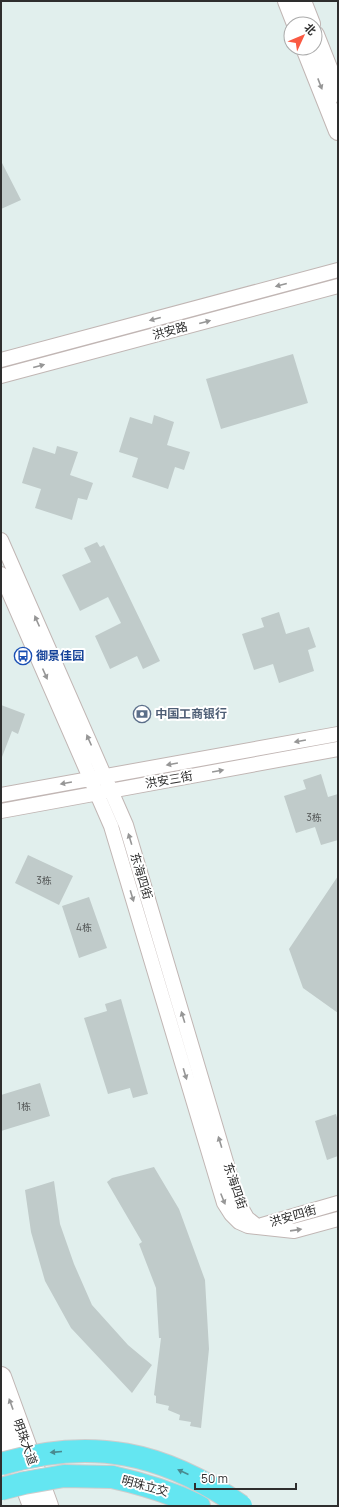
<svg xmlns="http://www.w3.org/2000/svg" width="339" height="1507" viewBox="0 0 339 1507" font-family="Manrope,'Noto Sans SC',sans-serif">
	<rect width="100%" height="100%" fill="#e1efed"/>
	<path fill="#c0cbca" d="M1 161 21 200 1 209Z
		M293 354 308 403 221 429 206 379Z
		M154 415 174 422 167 445 190 452 184 470 175 467 168 489 132 477 138 458 119 452 130 417 152 424Z
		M57 446 78 452 70 475 93 483 87 500 78 498 72 520 35 508 41 489 22 483 33 447 55 454Z
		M97 542 100 547 104 545 160 661 143 669 137 656 110 669 95 636 121 623 108 597 80 611 62 575 91 562 84 548Z
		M279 612 286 634 309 627 316 647 308 650 314 671 279 683 273 664 254 670 242 634 264 627 261 618Z
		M1 705 25 714 18 734 12 731 2 757H1Z
		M321 774 328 797 338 794V840L321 845 315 827 296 833 284 796 306 789 303 780Z
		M28 855 73 876 59 905 15 883Z
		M338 876V1013L303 988 289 949Z
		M89 897 107 948 79 958 62 906Z
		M121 999 148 1094 133 1098 130 1088 108 1094 84 1018 107 1011 105 1004Z
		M40 1083 50 1116 1 1131V1095Z
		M336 1114 338 1121V1156L327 1160 315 1121Z
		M154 1167 179 1209 205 1280 209 1349 201 1428 190 1426 191 1422 179 1420 180 1415 168 1410 169 1406 156 1403V1396L154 1395 161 1338H159L156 1288 139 1244 142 1242 107 1182 112 1178Z
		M54 1181 60 1224 74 1264 92 1305 128 1345 152 1365 132 1393 71 1328 45 1281 31 1232 25 1190Z"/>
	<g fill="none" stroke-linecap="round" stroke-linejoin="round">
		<defs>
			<path id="minor" d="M1 360 338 270
				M1 376 338 286
				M1 540 126 825 238 1202 247 1218 257 1226
				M1 574 111 826 224 1203 231 1214 239 1222 248 1226 294 1231 338 1219
				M1 795 338 734
				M1 811 338 749
				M262 1225 338 1203"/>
			<path id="tertiary" d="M287 1 296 24
				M302 1 311 24
				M315 35 338 93
				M305 48 338 131"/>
			<path id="secondary" d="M1 1377 48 1506
				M1 1419 33 1506"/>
			<path id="primary" d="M112 1477C144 1484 170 1492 199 1506"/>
		</defs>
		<use href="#minor" stroke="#c1b6b4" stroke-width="16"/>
		<use href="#tertiary" stroke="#c1b6b4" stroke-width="20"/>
		<use href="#secondary" stroke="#c1b6b4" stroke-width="22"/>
		<use href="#primary" stroke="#cdcdcd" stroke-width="24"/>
		<use href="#minor" stroke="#fff" stroke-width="14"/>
		<use href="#tertiary" stroke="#fff" stroke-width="18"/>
		<use href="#secondary" stroke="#fff" stroke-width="20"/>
		<use href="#primary" stroke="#64e6f1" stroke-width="22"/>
		<defs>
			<path id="primary-bridge" d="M1 1464C92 1437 164 1452 241 1506
				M1 1489 24 1483 64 1476 112 1477"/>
		</defs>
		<use href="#primary-bridge" stroke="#cdcdcd" stroke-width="24" stroke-linecap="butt"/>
		<use href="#primary-bridge" stroke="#64e6f1" stroke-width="22"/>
	</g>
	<defs><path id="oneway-solid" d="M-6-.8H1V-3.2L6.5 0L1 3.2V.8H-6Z"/></defs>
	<g fill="#969696">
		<use href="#oneway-solid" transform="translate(320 84) rotate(69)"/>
		<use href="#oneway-solid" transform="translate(281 285) rotate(165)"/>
		<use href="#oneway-solid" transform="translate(155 319) rotate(165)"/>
		<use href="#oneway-solid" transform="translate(205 322) rotate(-15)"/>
		<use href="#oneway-solid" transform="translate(39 366) rotate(-15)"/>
		<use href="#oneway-solid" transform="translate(37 621) rotate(-114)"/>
		<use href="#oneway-solid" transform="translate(45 674) rotate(66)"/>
		<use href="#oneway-solid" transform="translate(89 740) rotate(-114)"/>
		<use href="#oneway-solid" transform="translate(300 741) rotate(170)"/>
		<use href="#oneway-solid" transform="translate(172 764) rotate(170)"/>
		<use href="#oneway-solid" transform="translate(218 771) rotate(-10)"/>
		<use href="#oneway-solid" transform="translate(66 783) rotate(170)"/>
		<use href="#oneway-solid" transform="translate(130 839) rotate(-107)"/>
		<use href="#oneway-solid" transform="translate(132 896) rotate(73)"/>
		<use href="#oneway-solid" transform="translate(183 1017) rotate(-107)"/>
		<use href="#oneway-solid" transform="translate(185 1074) rotate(73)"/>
		<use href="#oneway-solid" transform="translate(220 1142) rotate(-107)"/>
		<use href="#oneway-solid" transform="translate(223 1199) rotate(68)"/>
		<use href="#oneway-solid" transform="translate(296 1230) rotate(-8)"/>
		<use href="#oneway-solid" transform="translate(11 1404) rotate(-110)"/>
	</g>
	<g fill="#498a90">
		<use href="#oneway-solid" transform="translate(56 1452) rotate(175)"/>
		<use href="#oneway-solid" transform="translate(183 1472) rotate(-156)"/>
	</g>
	<defs>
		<symbol id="bus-ring" viewBox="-11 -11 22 22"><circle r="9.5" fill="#fff" stroke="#1a4fb4" stroke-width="1.5"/><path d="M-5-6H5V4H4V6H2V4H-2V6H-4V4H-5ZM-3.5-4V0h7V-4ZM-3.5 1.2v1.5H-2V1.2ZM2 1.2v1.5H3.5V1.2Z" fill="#1a4fb4"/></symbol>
		<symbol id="bank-ring" viewBox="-11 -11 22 22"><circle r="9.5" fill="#fff" stroke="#5c6f8a" stroke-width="1.5"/><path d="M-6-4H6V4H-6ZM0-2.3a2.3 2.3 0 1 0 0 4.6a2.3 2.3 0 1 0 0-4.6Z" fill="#5c6f8a"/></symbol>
	</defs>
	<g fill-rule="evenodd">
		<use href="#bus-ring" x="13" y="646" width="20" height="20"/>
		<use href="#bank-ring" x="132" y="704" width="20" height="20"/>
	</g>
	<g text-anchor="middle" stroke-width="4" stroke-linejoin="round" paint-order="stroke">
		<g font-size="10" fill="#525555">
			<text x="314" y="821">3栋</text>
			<text x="44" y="884">3栋</text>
			<text x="84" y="931">4栋</text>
			<text x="24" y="1110">1栋</text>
		</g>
		<g font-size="12" fill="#2e2e2e" stroke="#fff">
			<text transform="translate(170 331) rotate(-15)" y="4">洪安路</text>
			<text transform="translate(169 780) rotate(-10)" y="4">洪安三街</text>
			<text transform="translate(141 876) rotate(73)" y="4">东海四街</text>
			<text transform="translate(235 1186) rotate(71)" y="4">东海四街</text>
			<text transform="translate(293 1216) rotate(-16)" y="4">洪安四街</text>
			<text transform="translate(25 1442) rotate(70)" y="4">明珠大道</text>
			<text transform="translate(145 1486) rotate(15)" y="4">明珠立交</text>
		</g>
		<g font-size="12" font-weight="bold" fill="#164399" stroke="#fff" text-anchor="start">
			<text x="36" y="660">御景佳园</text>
		</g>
		<g font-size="12" font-weight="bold" fill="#4e5e75" stroke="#fff" text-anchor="start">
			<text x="155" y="718">中国工商银行</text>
		</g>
	</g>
	<rect width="339" height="1507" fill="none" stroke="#2e2e2e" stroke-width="4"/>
	<g transform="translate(303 36) rotate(46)"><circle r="19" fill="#ffffff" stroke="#ababab"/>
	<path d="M0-3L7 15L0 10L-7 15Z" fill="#fa5a43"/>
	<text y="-6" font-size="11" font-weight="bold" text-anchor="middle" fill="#2e2e2e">北</text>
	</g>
	<path d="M195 1483v6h101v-6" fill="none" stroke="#2e2e2e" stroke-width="2"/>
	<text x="201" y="1483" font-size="12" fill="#2e2e2e" stroke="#ffffff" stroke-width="3" paint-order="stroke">50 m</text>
</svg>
